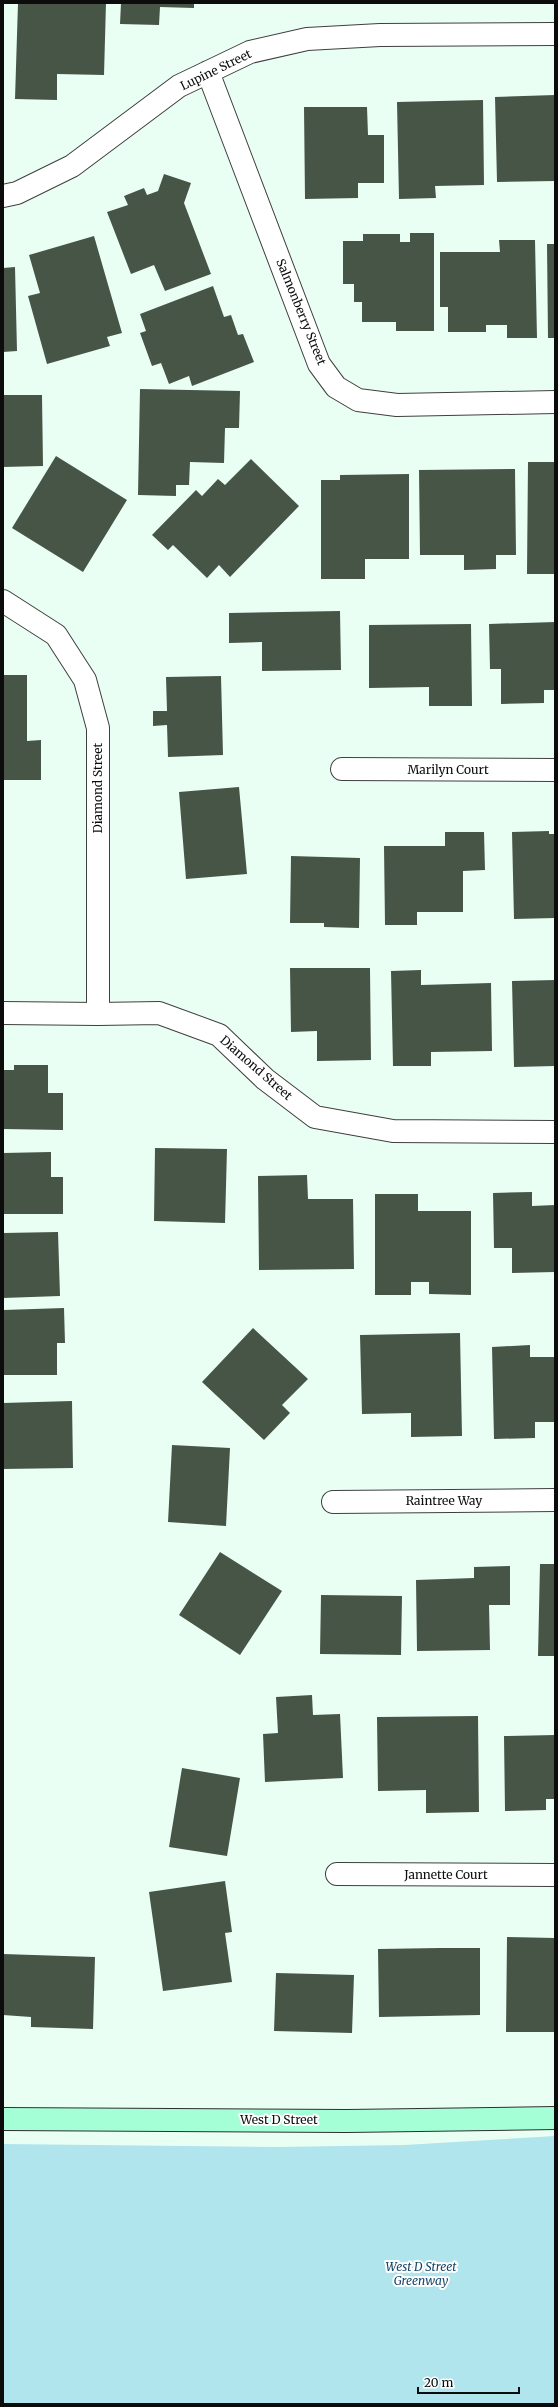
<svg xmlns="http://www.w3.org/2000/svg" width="558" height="2407" viewBox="0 0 558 2407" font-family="Merriweather,serif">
	<rect width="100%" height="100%" fill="#eafff4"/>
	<path fill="#b0e5ee" d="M555 2136V2404H3V2144L277 2147 404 2145Z"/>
	<path fill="#475547" d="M18 3H106L104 75 57 74V100L15 99Z
		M121 3H194V8L160 7 159 25 120 24Z
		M555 95V181L497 182 495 97Z
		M483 100 484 185 435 186 436 198 399 199 397 102Z
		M304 107H367L368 135H384V183H358V198L305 199Z
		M164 174 191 183 184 203 211 274 165 291 154 265 131 274 107 212 128 205 124 196 144 188 147 195 158 191Z
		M410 233H434V331H396V322H362V302H354V284H343V241H363V234H400V242H410Z
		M94 236 122 333 107 337 110 346 47 364 28 296 40 293 29 255Z
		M499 240H535L537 338H507V325H486V332H448V307H440V252H500Z
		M547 244H555V338H548Z
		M15 267 17 351 3 352V268Z
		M213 286 224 317 231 315 238 335 243 334 254 362 192 386 189 376 169 384 161 363 152 366 140 333 146 331 140 314Z
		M140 389 240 391 239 428H225L224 463 190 462 189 485H176V496L138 495Z
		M3 395H42L43 466 3 467Z
		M56 456 127 500 83 572 12 528Z
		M251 459 299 506 230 577 219 565 207 578 173 545 168 550 152 535 196 490 202 496 218 479 225 485Z
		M528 462H555V574H527Z
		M515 469 516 555H496V569L464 570V555H420L419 470Z
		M409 474V559H365V579H321V480H340V475Z
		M340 611 341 670 262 671V642L229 643V613Z
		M555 622V690H544V703L501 704V669H490L489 624Z
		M471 624 472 706H429V687L369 688V625Z
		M3 675H27V741L41 740V780H3Z
		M221 676 223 755 168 757 167 725 153 726V711H167L166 677Z
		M239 787 247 874 186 879 179 792Z
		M549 831V834H555V918L514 919 512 832Z
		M445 832H484L485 870 463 871V912H417V925H385L384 846H445Z
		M291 856 360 858 359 928 324 927V923H290Z
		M290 968H370L371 1060 317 1061V1031L291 1032Z
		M421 970V985L491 983 492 1051 431 1052V1066H393L391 971Z
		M555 980V1066L514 1067 512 981Z
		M14 1065H48V1093H63V1130L3 1129V1070H14Z
		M155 1148 227 1149 225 1223 154 1221Z
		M51 1152V1177H63V1214H3V1153Z
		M307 1175 308 1199H353L354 1269 259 1270 258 1176Z
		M532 1192V1206L555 1205V1272L512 1273V1248H494L493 1193Z
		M375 1194H418V1211H471V1295L429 1294V1282H411V1295H375Z
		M58 1232 60 1296 3 1298V1233Z
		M64 1308 65 1343H57V1375H3V1310Z
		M253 1328 308 1379 282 1405 290 1413 264 1440 202 1382Z
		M460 1333 462 1436 411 1437V1413L362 1414 360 1335Z
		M530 1345V1357H555V1422H535V1438L494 1439 492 1347Z
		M72 1401 73 1468 3 1469V1403Z
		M172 1445 230 1448 226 1526 168 1522Z
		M220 1552 282 1591 240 1655 179 1615Z
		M540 1564H555V1656H538Z
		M510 1566V1605H489L490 1650 417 1651 416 1580 474 1578V1567Z
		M321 1595 402 1596 401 1655 320 1654Z
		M312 1695 313 1715 340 1714 343 1778 265 1782 263 1734 278 1733 276 1697Z
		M478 1716 479 1812 426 1813V1790L378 1791 377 1717Z
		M555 1735V1799H546V1810L505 1811 504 1736Z
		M182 1768 240 1778 227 1856 169 1847Z
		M225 1881 232 1932 225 1933 232 1982 163 1991 149 1892Z
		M507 1937 555 1938V2032H506Z
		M440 1948H480V2015L379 2017 378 1949Z
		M3 1954 95 1957 93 2029 31 2027V2017L3 2015Z
		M276 1973 354 1975 352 2033 274 2031Z"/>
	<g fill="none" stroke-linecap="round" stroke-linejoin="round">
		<defs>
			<path id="street" d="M208 72 319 364 336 387 358 400 397 405 555 402
				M3 196 17 193 72 166 179 86 250 52 307 39 380 35 555 34
				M3 601 56 635 85 680 98 728V1014L159 1013 219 1035 265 1079 315 1117 393 1131 555 1132
				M342 769 555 770
				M3 1013 98 1014
				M333 1502 555 1500
				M337 1874 555 1875"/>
			<path id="secondary" d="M3 2119 347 2121 555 2118"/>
		</defs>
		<use href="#street" stroke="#3f3f3f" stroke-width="24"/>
		<use href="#secondary" stroke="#2e2e2e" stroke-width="24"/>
		<use href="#street" stroke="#fff" stroke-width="22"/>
		<use href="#secondary" stroke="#a5ffd6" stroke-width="22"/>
	</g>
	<g text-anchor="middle" stroke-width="4" stroke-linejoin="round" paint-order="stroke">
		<g font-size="12" fill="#0c0c0c" stroke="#fff">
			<text transform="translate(216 70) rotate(-26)" y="4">Lupine Street</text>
			<text transform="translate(301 312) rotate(68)" y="4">Salmonberry Street</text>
			<text x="448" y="774">Marilyn Court</text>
			<text transform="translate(98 788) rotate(-90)" y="4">Diamond Street</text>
			<text transform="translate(256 1068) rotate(41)" y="4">Diamond Street</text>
			<text x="444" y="1505">Raintree Way</text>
			<text x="446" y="1879">Jannette Court</text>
			<text x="279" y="2124">West D Street</text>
		</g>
		<g font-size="12" font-style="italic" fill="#16456a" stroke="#fff">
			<text x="421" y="2271">West D Street<tspan x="421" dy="14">Greenway</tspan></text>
		</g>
	</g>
	<rect width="558" height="2407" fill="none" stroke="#0c0c0c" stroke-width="8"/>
	<path d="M418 2387v6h101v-6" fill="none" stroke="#0c0c0c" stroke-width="2"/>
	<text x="424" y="2387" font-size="12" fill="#0c0c0c" stroke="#ffffff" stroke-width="3" paint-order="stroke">20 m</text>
</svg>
